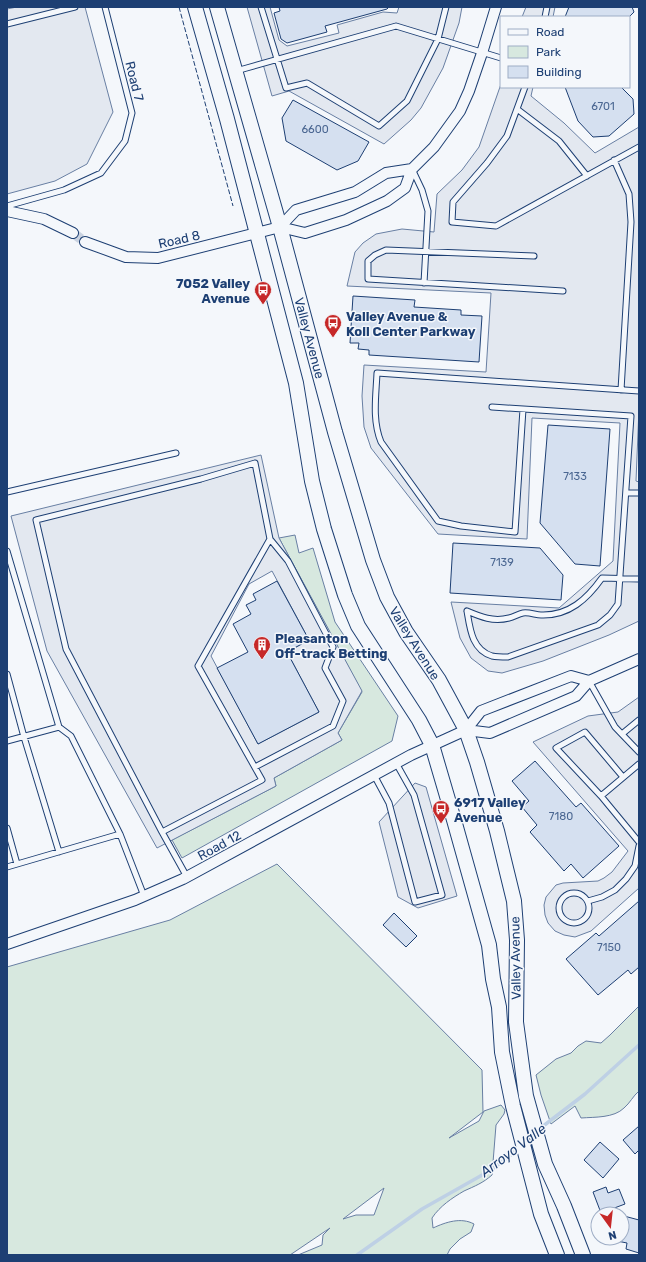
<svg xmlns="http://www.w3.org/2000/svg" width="646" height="1262" viewBox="0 0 646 1262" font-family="Rubik,sans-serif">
	<rect width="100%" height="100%" fill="#f4f7fb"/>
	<path fill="#d7e8df" stroke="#687fa3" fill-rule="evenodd" d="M295 535 299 553 313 548 335 622 398 716 392 741 182 858 172 840 276 786 274 778 342 740 338 733 362 692 279 538Z
		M277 864 482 1070 483 1112 449 1138 479 1121 484 1111 501 1105 505 1110 504 1114 496 1125 492 1175C483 1183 475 1186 464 1191 452 1198 440 1206 432 1218L433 1228C446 1222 461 1217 474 1224L471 1232 460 1239 450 1249 447 1255H298L322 1245 323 1235 330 1228 290 1255H7V967L170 920ZM384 1188 374 1215H356L343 1219Z
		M639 1006V1091C633 1096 630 1103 624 1108 614 1118 595 1117 581 1118L575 1106 551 1124 541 1095 536 1075 556 1059 571 1053 578 1046 586 1041 601 1043 610 1035Z"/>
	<path fill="#e3e8f0" stroke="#687fa3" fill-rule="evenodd" d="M17 7H85L113 112 87 164 55 181 7 194V9Z
		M247 7H270L279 40 287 46 339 33 337 25 383 12 397 13 399 7H462L459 23 443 68 421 108 411 120 384 144 289 91 272 96Z
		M526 7H555L553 17H522Z
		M501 84V87H533L531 96 564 123 595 153 639 127V408L636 481 639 482V621L609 635 543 661 502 673 488 671 471 658 460 638 451 602 559 608 613 561 620 423 532 418 527 539 438 534 371 448 364 427 362 396 364 365 486 372 491 293 347 286 355 252 363 243 376 234 402 229 434 232 437 194 462 170 479 147Z
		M261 455 279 538 362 691 338 733 342 740 274 778 276 786 157 848 47 651 11 516ZM272 571 309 640 287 652 319 712 258 744 211 656 249 584Z
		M639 697V888L591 931 575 937 564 935 555 931 548 923 545 915 544 905 546 897 556 885 563 883 598 881 604 878 612 872 628 851 533 742 588 716 618 712Z
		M415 783 426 787 457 896 418 908 398 897 379 822Z"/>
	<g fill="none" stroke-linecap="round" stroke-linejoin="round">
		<path stroke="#bed0e5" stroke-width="3.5" d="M538 1130 585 1094 639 1045
			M357 1255 422 1209 491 1170 521 1147"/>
	</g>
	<path fill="#d5e0f0" stroke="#1d3f73" d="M279 7H389L387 9 325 26 327 32 287 43 281 39 274 13 280 11Z
		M569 7H632L634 12 629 17H565Z
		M565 87H621L633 99 634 114 609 136 593 137 578 121Z
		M293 100 369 142 358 161 337 170 286 141 282 118Z
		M353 296 415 300 414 307 461 310V315L482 316 479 362 369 355V350L358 349 359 343H350Z
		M548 425 610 429 600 566 575 564 540 523Z
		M453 543 540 548 563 575 561 600 450 593Z
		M277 581 309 640 287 652 319 712 258 744 217 668 248 652 233 624 251 614 246 605 256 600 253 594Z
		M535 761 576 807 581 803 619 846 583 878 571 864 564 871 530 832 537 825 522 807 529 801 512 781Z
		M639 901V967L631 974 628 970 598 995 566 959 596 933 599 936Z
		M394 913 417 936 406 947 383 925Z
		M639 1126V1150L635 1154 623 1140Z
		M600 1142 619 1159 603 1178 584 1160Z
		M606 1187 608 1193 619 1189 625 1204 601 1213 593 1192Z
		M624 1216 639 1220V1253L626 1249 627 1243 617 1241 618 1238H622V1223Z"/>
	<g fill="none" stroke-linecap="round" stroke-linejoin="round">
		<path stroke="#c9d2e0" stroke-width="10" stroke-dasharray="10 5" stroke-linecap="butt" d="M73 233 85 242"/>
		<defs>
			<path id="lane" d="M261 7 286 88 307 83 379 126 407 101 438 39 446 7
				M545 17 547 7
				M7 24 75 7
				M236 71 396 26 501 58
				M525 87 507 136 487 163 453 202 452 222 496 226 639 147
				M517 109 559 141 587 176
				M614 160 629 194 631 222 621 390
				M413 171 422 190 428 211 424 283
				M7 206 64 190 101 173 125 141 132 113 105 7
				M534 256 386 250 375 255 368 261V279L563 291
				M523 409 515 532 461 526 438 521 381 442C372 420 376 396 377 373L639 391
				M7 492 176 453
				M626 493H639
				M7 551 59 727 71 736 120 834 144 896
				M467 611C470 629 472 650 492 656 497 657 503 657 508 657L598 625 610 615 618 604 631 416 492 407
				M467 611C481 617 493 622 509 618 514 617 518 614 523 613 529 612 536 615 541 615 569 616 587 599 602 578L639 579
				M7 674 24 737 59 852
				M589 681 615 727 639 752
				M622 734 639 720
				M7 741 59 727
				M255 767 333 726 343 701 325 668 333 647 288 561 270 539
				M374 775 389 803 415 902 442 895 414 795 396 763
				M623 777 585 732 556 748 601 796 639 842
				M601 796 639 764
				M7 828 17 864
				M162 832 262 780 198 666 270 539 255 463 201 479 36 520 66 649 162 832 187 877
				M7 867 120 834
				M559 908a15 15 0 1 1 30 0a15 15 0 1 1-30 0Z
				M588 901 602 897 615 890 626 879 635 866 639 846"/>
			<path id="street" d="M7 211 44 219 73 233
				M280 227 296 210 355 192 386 173 412 169
				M85 242 126 257 158 258 280 227 305 233 346 220 387 201 405 188 412 169 434 147 460 111 469 91 482 53 496 7
				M466 730 490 733 576 696 589 681 639 659
				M7 944 135 900 183 879 411 755 466 730 481 711 571 676 589 681"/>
			<path id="secondary" d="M195 7 227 119 296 383 312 481 324 529 345 595 358 626 419 720 432 745 454 820 489 945 493 979 499 1007 502 1052 513 1106 541 1214 557 1255
				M217 7 280 227 335 432 373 560 387 597 406 632 439 680 466 730 477 762 497 831 514 901 517 940 516 1022 526 1096 545 1164 564 1206 583 1255"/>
		</defs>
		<use href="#lane" stroke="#1d3f73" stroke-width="7"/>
		<use href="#street" stroke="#1d3f73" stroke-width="12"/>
		<use href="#secondary" stroke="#1d3f73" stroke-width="16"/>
		<use href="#lane" stroke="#f4f7fb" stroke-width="5"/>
		<use href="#street" stroke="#f4f7fb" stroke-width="10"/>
		<use href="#secondary" stroke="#f4f7fb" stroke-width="14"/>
		<path stroke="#1d3f73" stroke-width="1" stroke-dasharray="5 2" stroke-linecap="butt" d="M179 7 233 206"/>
	</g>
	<defs>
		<symbol id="bus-pin" viewBox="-11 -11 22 30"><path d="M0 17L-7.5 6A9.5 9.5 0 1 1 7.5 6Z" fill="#c62828" stroke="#f4f7fb"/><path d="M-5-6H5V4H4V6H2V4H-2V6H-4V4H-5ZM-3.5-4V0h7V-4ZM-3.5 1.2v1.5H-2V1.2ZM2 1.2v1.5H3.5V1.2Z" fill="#fff"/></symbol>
		<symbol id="building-pin" viewBox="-11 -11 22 30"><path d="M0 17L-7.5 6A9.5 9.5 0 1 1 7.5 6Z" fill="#c62828" stroke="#f4f7fb"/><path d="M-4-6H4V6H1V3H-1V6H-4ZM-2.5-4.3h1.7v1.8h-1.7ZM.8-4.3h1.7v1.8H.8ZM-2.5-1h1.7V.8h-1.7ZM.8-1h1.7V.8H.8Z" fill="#fff"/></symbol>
	</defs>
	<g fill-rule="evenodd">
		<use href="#bus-pin" x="253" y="280" width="20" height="27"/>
		<use href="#bus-pin" x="323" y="313" width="20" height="27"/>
		<use href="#building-pin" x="252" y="635" width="20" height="27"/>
		<use href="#bus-pin" x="431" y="799" width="20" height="27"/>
	</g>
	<g text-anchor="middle" stroke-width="3" stroke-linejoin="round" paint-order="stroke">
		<g font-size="11" fill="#4b6792">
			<text x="603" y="110">6701</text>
			<text x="315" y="133">6600</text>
			<text x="575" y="480">7133</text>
			<text x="502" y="566">7139</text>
			<text x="561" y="820">7180</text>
			<text x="609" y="951">7150</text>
		</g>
		<g font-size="13" fill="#1d3f73" stroke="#f4f7fb">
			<text transform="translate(135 81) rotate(76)" y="5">Road 7</text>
			<text transform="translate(179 239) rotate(-13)" y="5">Road 8</text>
			<text transform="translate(310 338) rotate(75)" y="5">Valley Avenue</text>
			<text transform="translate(415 643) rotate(58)" y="5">Valley Avenue</text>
			<text transform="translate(219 845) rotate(-29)" y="5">Road 12</text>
			<text transform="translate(515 958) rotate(-91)" y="5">Valley Avenue</text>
		</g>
		<g font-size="13" font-weight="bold" fill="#1d3f73" stroke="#f4f7fb" text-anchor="start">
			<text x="250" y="288" text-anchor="end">7052 Valley<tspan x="250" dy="15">Avenue</tspan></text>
			<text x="346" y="321">Valley Avenue &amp;<tspan x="346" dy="15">Koll Center Parkway</tspan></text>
			<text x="275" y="643">Pleasanton<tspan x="275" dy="15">Off-track Betting</tspan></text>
			<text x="454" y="807">6917 Valley<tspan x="454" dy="15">Avenue</tspan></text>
		</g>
		<g font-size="14" font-style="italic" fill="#1d3f73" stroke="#f4f7fb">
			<text transform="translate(513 1150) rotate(-37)" y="5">Arroyo Valle</text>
		</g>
	</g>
	<rect width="646" height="1262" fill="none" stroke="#1d3f73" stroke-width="16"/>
	<rect x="500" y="16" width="130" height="72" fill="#f4f7fb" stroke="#9eadc5"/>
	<rect x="508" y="29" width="20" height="6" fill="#f4f7fb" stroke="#9eadc5"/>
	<text x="536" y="36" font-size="12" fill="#1d3f73">Road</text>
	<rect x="508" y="46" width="20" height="12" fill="#d7e8df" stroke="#9eadc5"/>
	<text x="536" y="56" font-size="12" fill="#1d3f73">Park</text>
	<rect x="508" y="66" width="20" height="12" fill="#d5e0f0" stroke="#9eadc5"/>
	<text x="536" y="76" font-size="12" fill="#1d3f73">Building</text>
	<g transform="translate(610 1226) rotate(165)"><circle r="19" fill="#f4f7fb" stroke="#9eadc5"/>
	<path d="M0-3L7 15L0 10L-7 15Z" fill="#c62828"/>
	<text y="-6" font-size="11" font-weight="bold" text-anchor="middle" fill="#1d3f73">N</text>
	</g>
</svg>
